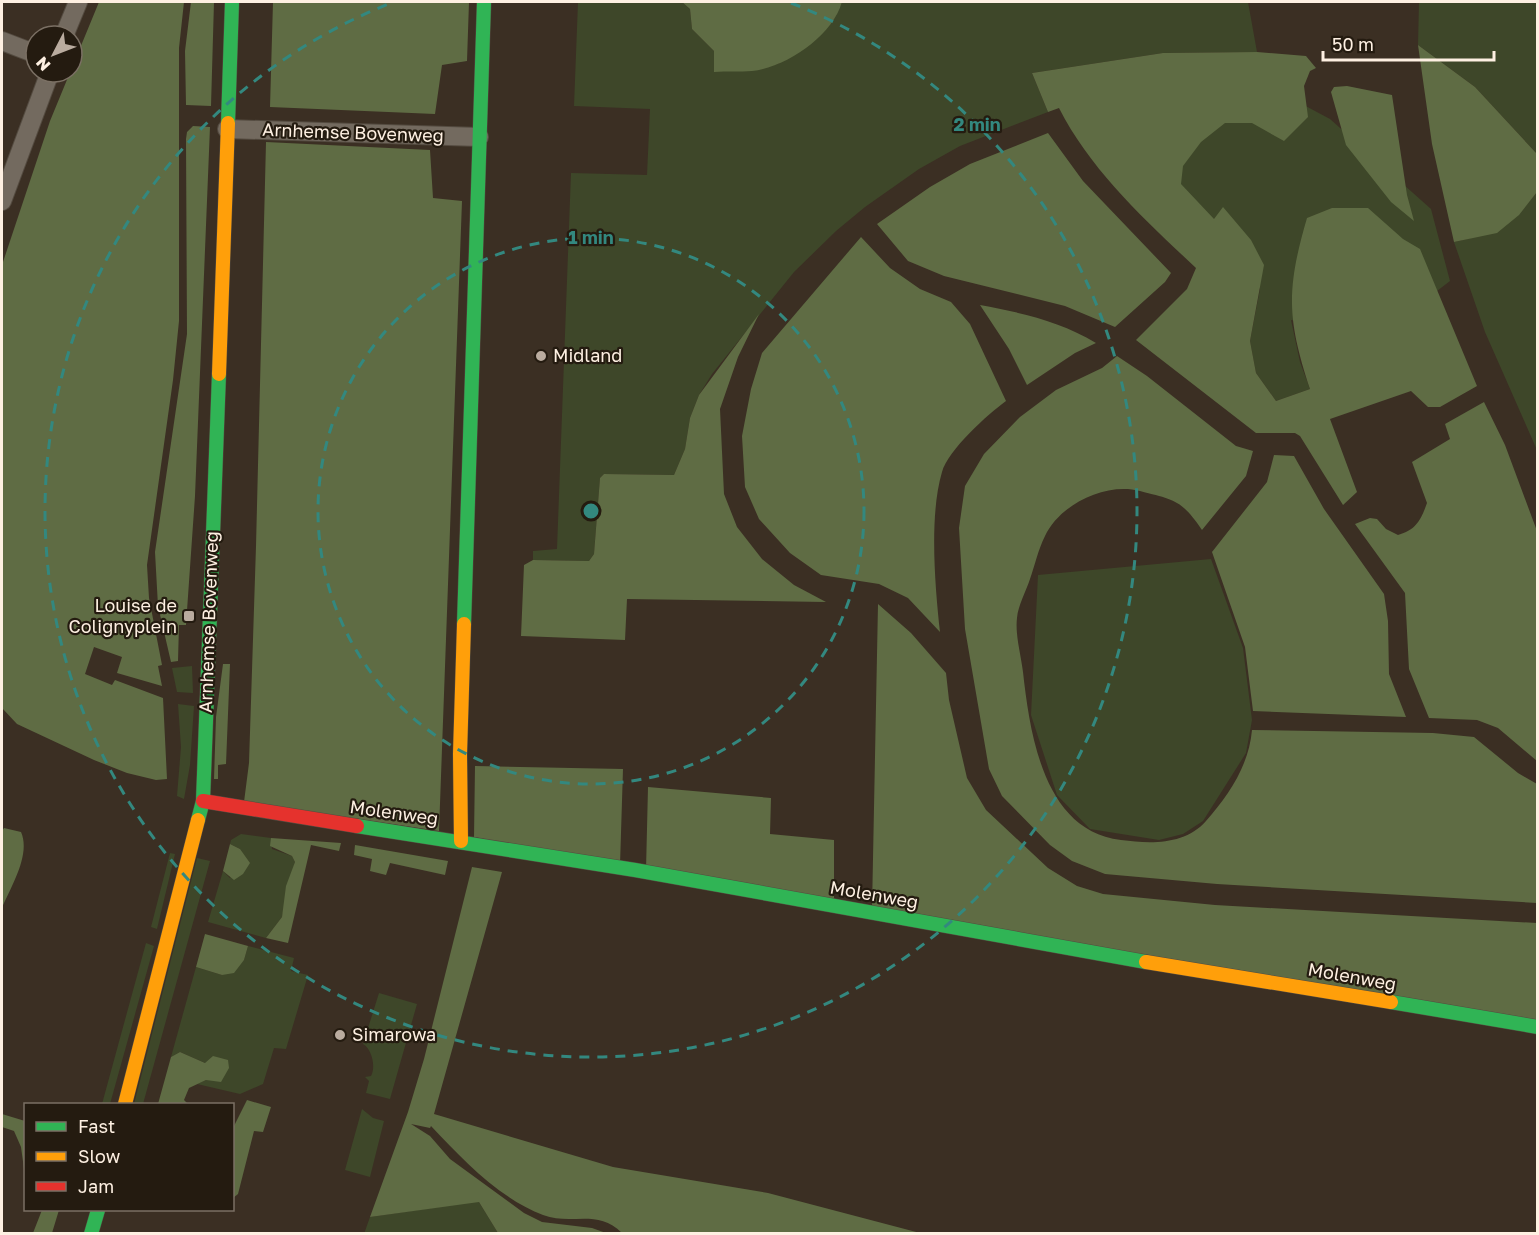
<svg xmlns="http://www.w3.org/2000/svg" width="1539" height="1235" viewBox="0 0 1539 1235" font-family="'Golos Text',sans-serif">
	<rect width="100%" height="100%" fill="#3b2f23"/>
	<path fill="#3e4729" d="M578 2H682L690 9 692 29 714 51V71L778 64 802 49 840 7 842 2H1248L1257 52 1163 53 1032 73 1048 112 960 146 919 169 865 207 836 231 794 272 712 374 699 395 690 418 685 449 674 475 604 474 600 478 594 554 589 561 533 560V551L557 549 571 173 647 175 650 109 574 106Z
		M1419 2H1537V154L1475 87 1418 45Z
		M1238 70 1330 119 1431 209 1450 281 1380 335 1291 320 1300 362 1310 389 1276 401 1256 373 1250 341 1260 289 1168 173Z
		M1537 192V450L1485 332 1454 242C1494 234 1512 223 1537 192Z
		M1211 559 1243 648 1252 720 1246 753 1203 821 1183 834 1159 840 1090 829 1057 795 1031 715 1038 575Z
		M192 666 193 693 177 692 172 668Z
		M178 704 194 706 190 765 184 799 177 796 181 747Z
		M241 834 271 838 272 849 292 856 295 862 282 917 266 938 208 922 223 871 230 878 240 849 230 844 231 840Z
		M170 853 175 854 157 929 151 927Z
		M197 858 210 861 143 1104H134Z
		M146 943 154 946 110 1104H102Z
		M248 946 294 958 291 971 308 975 286 1049 274 1048 263 1084 240 1094 197 1084 206 1080 205 1063 180 1052 171 1057 196 967 222 975 244 960Z
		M379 993 417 1004 390 1099 366 1093 369 1081 365 1077 371 1076C376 1067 372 1049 363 1044Z
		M362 1109 373 1118 384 1121 370 1177 345 1170Z
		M472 1202H479L498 1233 364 1234 370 1217Z"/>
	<path fill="#5f6c44" d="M99 2H184L179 48V321L173 380 147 565 149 598 162 665 158 666 162 686 117 673 122 657 94 647 85 674 112 685 115 680 163 698 167 779 156 780 127 773 94 760 17 724 2 708V265L50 121Z
		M191 2H214L211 106 186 105 185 51Z
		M273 2H469L467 61 442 65 435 114 270 107Z
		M682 2H842C832 36 787 67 752 71 740 72 727 71 714 72V51L692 29 690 9Z
		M1418 45 1475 87 1537 154V192L1519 215 1497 233 1454 242 1432 144Z
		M1257 52 1306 56 1316 68 1310 71 1304 86 1308 117 1284 141 1252 123H1225L1201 142 1183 166 1181 184 1214 219 1223 207 1251 240 1264 265 1250 341 1256 373 1276 401 1310 389C1287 319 1286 290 1307 218L1332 208H1368L1403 239 1420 249 1477 386 1440 407H1428L1411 391 1330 419 1357 492 1343 505 1300 436 1295 433H1256L1136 340 1187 289 1196 268C1146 221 1091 171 1059 108L1048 112 1032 73 1163 53Z
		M1347 86 1392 95 1407 195 1414 221 1391 202 1346 145 1331 92 1334 87Z
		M193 126 210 127 195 496 186 625H179L178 661 171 662 158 606 155 552 187 334 186 139 187 132Z
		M1048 133 1083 181 1171 273 1165 282 1115 327 1065 306 944 276 908 261 877 224 930 187 970 164Z
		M266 142 430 150 433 198 462 201 439 831 244 802 249 763 256 546Z
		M861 237 890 268 920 289 951 302 970 324 1006 401C988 414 948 450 942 472 929 516 935 586 940 632L908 598 879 584 821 575 790 553 759 519 745 487 742 436 751 389 762 353Z
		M980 305C1022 313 1060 321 1096 343L1075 353 1027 385 1009 349Z
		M759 314 738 357 720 409 724 494 737 527 762 559 794 585 826 602 627 599 625 640 521 636 524 565 533 560 589 561 594 554 600 478 604 474 674 475 685 449 690 418 699 395Z
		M1117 356 1147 376 1236 446 1253 451 1246 476 1202 530C1181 499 1174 500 1140 491 1106 482 1060 504 1045 536 1038 550 1035 565 1030 579 1026 591 1018 606 1017 618 1015 635 1021 655 1023 672 1030 735 1044 831 1121 840 1151 844 1185 845 1206 821 1229 795 1249 765 1252 730L1433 733 1474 737 1518 773 1537 784V903L1217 884 1105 874 1072 861 1050 845 1002 796 989 769 965 629 959 528 965 486 984 454 1020 417 1056 390 1102 368Z
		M1484 402 1505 445 1537 531V761L1498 728 1477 720 1429 718 1409 669 1405 593 1355 524 1370 518 1377 519 1386 529 1398 535C1416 530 1421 520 1427 503L1412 462 1450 439 1445 424Z
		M1274 455 1294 456 1324 509 1384 594 1388 621 1389 674 1406 717 1253 711 1245 647 1212 552 1267 482Z
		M878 604 911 633 946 673 949 700 967 778 986 810 1048 868 1077 886 1103 894 1215 905 1537 923V1022L872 909Z
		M223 664H230L226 764 218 765V779H214L216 717Z
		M475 766 623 769 620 865 474 837Z
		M648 787 771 798 770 834 834 840V902L646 870Z
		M4 828 21 832C31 855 11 886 2 908V831Z
		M271 838 341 843 339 851 311 845 288 943 266 938 282 917 286 886 295 862 292 856 270 846Z
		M230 844 240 849 250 863 243 874 234 880 223 871Z
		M355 845 448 861 445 875 390 863 386 875 370 871 372 859 354 855Z
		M472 867 502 872 434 1114 613 1167 768 1193 920 1233H622C597 1208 572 1226 543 1215 499 1198 463 1160 431 1126L430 1128 411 1124 430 1136 450 1159 524 1213 542 1222 592 1228 606 1233H498L479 1202 370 1217 408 1112 424 1059Z
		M205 934 248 946 244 960 234 973 222 975 196 967Z
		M180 1052 205 1063 213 1056 228 1060 229 1068 221 1082 206 1080 189 1088 184 1100 188 1104H158L171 1057Z
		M247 1100 271 1107 263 1132 254 1131 238 1194 233 1198V1128Z
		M2 1114 25 1121V1176L21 1147 14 1131 2 1127Z
		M42 1210H59L52 1233H33Z"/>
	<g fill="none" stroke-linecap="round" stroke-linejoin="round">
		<defs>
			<path id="street" d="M64 36 78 2
				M2 41 36 54
				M227 129 479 137
				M2 201 50 72"/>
			<path id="fast" d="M228 123 232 2
				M464 624 484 2
				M198 820 203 801 219 374
				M357 826 635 870 1146 962
				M1391 1002 1538 1027
				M91 1234 98 1210"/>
			<path id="slow" d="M219 374 228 123
				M461 841 460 754 464 624
				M1146 962 1391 1002
				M125 1104 198 820"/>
			<path id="jam" d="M203 801 357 826"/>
		</defs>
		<use href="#street" stroke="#544b40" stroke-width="20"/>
		<use href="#fast" stroke="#544b40" stroke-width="15"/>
		<use href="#slow" stroke="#544b40" stroke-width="15"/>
		<use href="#jam" stroke="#544b40" stroke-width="15"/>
		<use href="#street" stroke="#736a5f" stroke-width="18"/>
		<use href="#fast" stroke="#30b455" stroke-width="14"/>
		<use href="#slow" stroke="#ff9f0a" stroke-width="14"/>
		<use href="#jam" stroke="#e5322d" stroke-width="14"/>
	</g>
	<g fill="none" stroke="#33887f" stroke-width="3" stroke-dasharray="10 8">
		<circle cx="591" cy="511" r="273"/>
		<path d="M791 3A546 546 0 1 1 391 3"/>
	</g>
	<g fill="#baac9f" stroke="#241b10" stroke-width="2">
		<circle cx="541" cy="356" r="6"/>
		<rect x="183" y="610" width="12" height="12" rx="3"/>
		<circle cx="340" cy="1035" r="6"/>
	</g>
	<g text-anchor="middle" stroke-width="4.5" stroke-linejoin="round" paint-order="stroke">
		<g font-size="18" fill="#fef0e2" stroke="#241b10">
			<text transform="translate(353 133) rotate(2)" y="6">Arnhemse Bovenweg</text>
			<text transform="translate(209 622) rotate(-88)" y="6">Arnhemse Bovenweg</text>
			<text transform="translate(394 813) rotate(8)" y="6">Molenweg</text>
			<text transform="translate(874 895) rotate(10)" y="6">Molenweg</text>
			<text transform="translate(1352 977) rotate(10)" y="6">Molenweg</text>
		</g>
		<g font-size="18" fill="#fef0e2" stroke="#241b10" text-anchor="start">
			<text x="553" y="362">Midland</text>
			<text x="177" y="612" text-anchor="end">Louise de<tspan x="177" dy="21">Colignyplein</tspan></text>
			<text x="352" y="1041">Simarowa</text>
		</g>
	</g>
	<circle cx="591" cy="511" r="9" fill="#33887f" stroke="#241b10" stroke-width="3"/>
	<g font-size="18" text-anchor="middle" font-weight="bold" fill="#33887f" stroke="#241b10" stroke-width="4.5" stroke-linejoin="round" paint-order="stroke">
		<text x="977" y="131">2 min</text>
		<text x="591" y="244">1 min</text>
	</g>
	<rect width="1539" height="1235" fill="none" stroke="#fef0e2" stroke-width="6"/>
	<rect x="24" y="1103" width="210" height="108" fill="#241b10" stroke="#7b7064" stroke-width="1.5"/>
	<rect x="36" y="1122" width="30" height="9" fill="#30b455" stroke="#7b7064" stroke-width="1.5"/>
	<text x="78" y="1133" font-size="18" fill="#fef0e2">Fast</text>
	<rect x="36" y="1152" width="30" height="9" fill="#ff9f0a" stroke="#7b7064" stroke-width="1.5"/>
	<text x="78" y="1163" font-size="18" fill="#fef0e2">Slow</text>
	<rect x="36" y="1182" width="30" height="9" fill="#e5322d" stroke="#7b7064" stroke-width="1.5"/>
	<text x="78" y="1193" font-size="18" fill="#fef0e2">Jam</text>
	<g transform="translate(54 54) rotate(228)"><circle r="28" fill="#241b10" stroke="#7b7064" stroke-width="1.5"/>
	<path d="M0-4.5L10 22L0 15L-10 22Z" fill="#baac9f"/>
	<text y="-9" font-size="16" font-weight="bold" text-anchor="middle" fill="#fef0e2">N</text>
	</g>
	<path d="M1323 51v9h171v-9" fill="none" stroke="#fef0e2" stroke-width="3"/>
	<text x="1332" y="51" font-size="18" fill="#fef0e2" stroke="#241b10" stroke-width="4.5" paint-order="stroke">50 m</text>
</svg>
